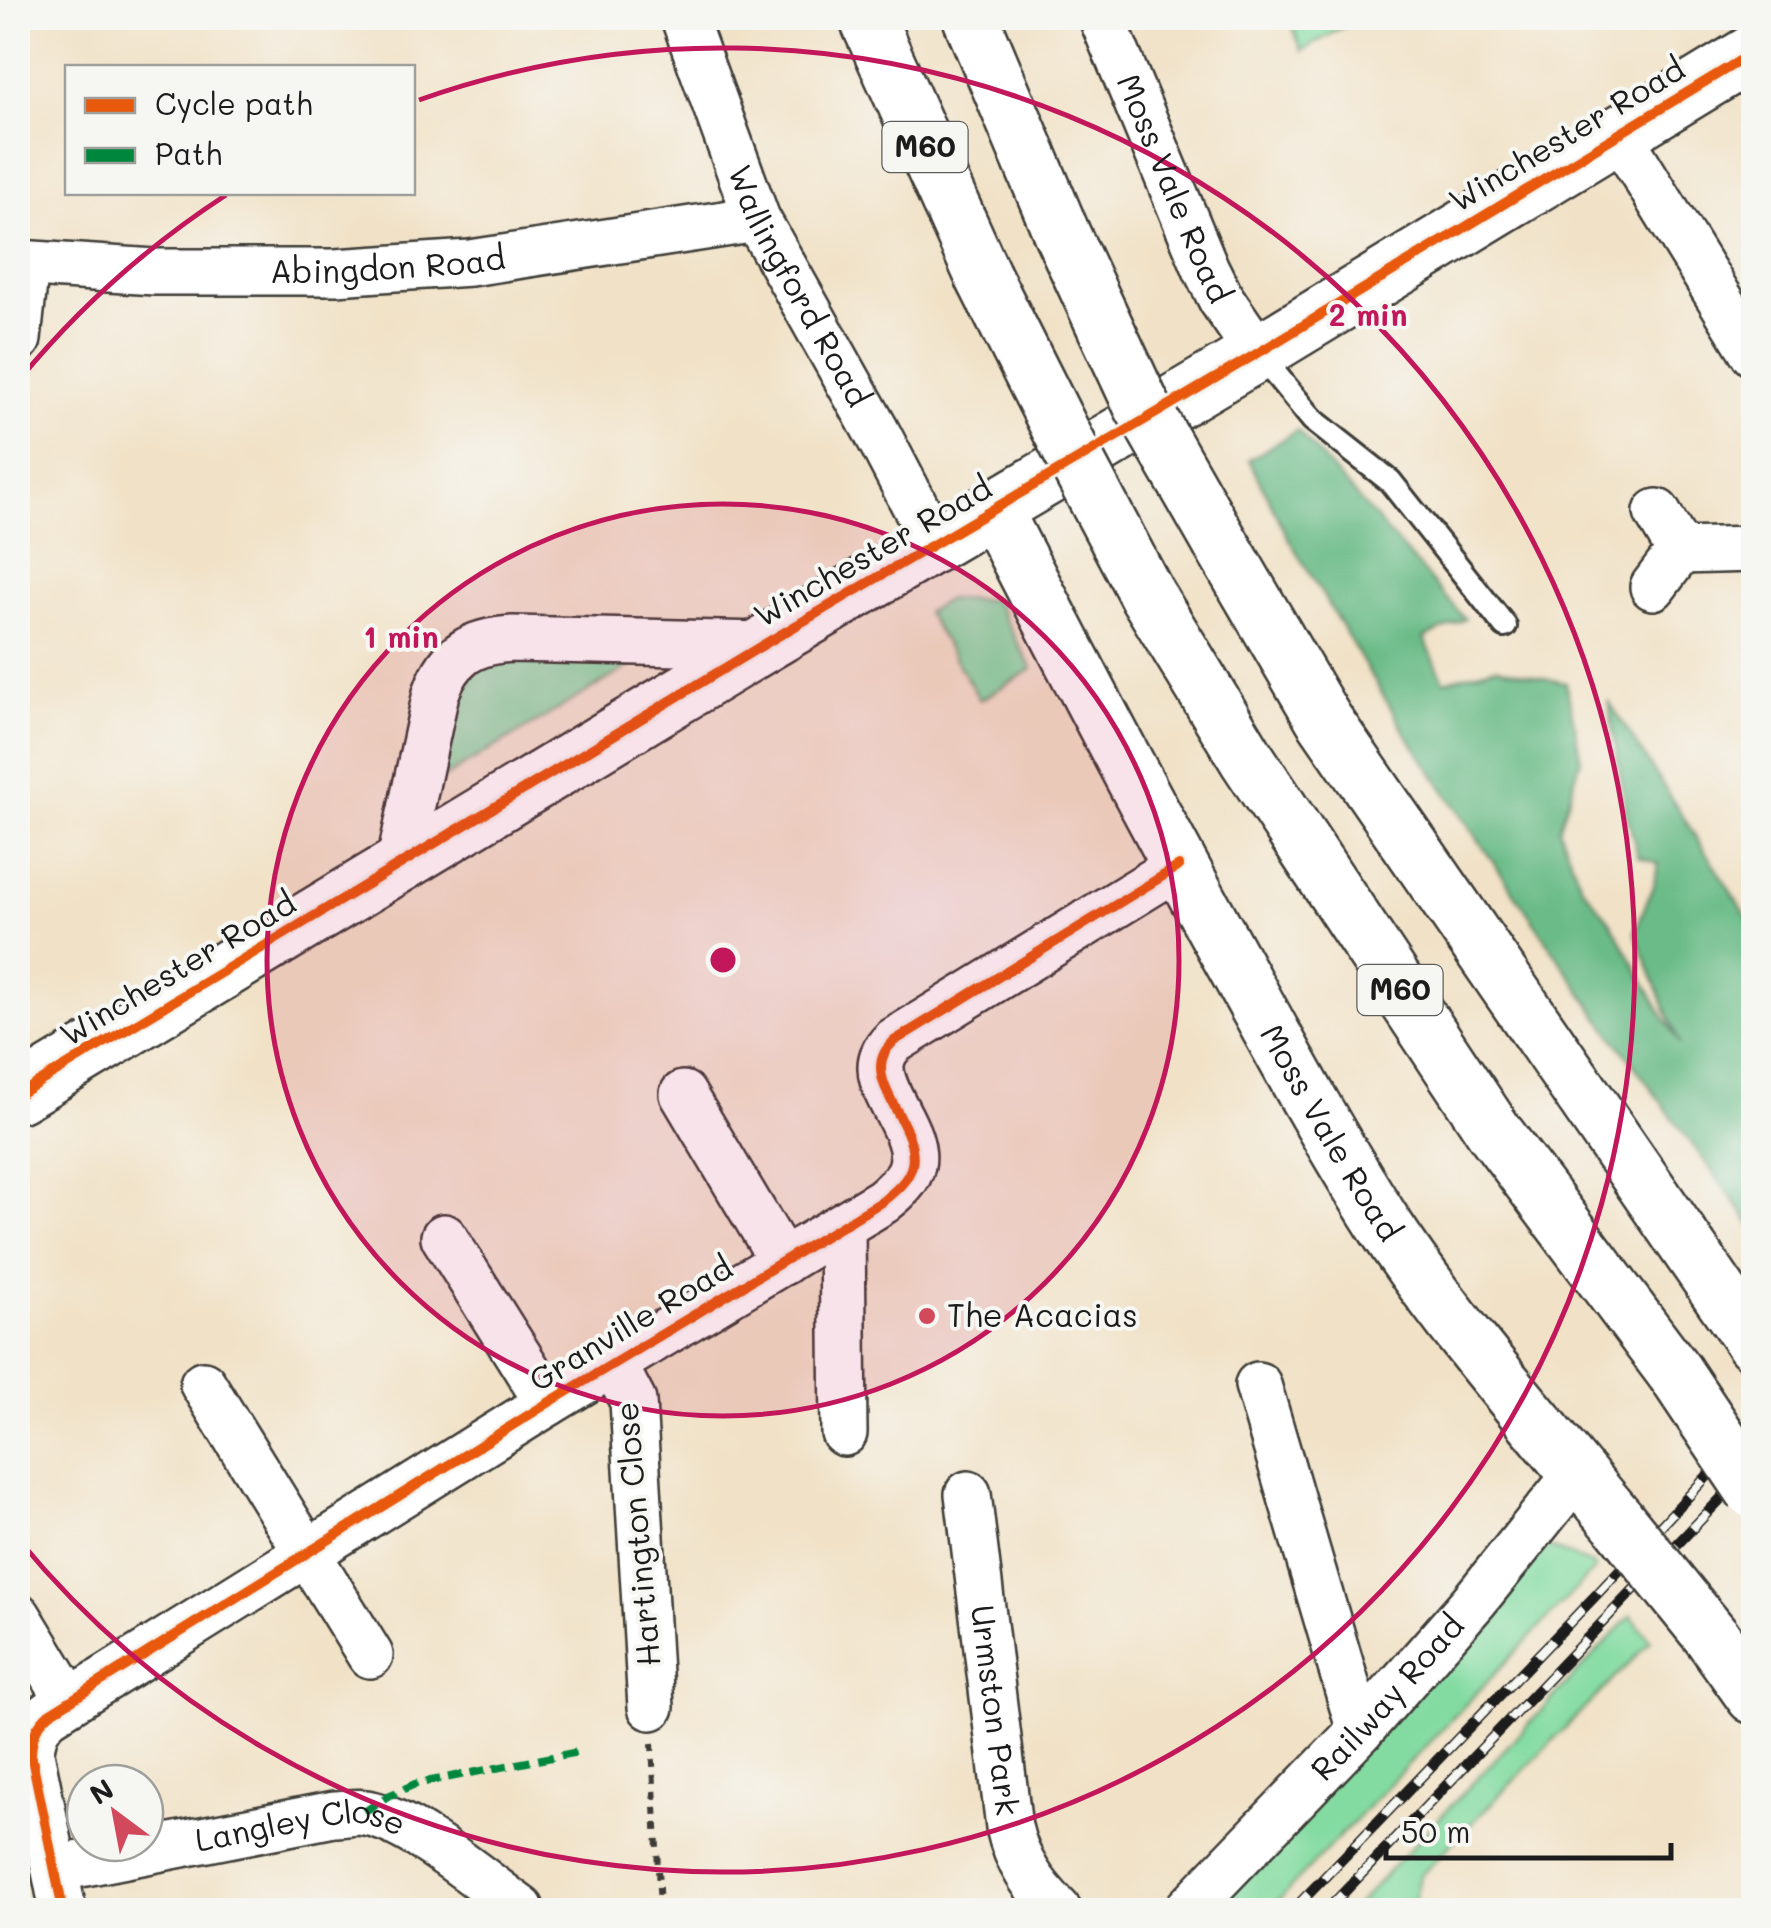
<svg xmlns="http://www.w3.org/2000/svg" width="1771" height="1928" viewBox="0 0 1771 1928" font-family="Mali,sans-serif">
	<rect width="100%" height="100%" fill="#f6f6f2"/>
	<filter id="ink" filterUnits="userSpaceOnUse"><feTurbulence type="fractalNoise" baseFrequency=".01" numOctaves="2"/><feDisplacementMap in="SourceGraphic" scale="20" xChannelSelector="R" yChannelSelector="G"/><feConvolveMatrix kernelMatrix="1 2 1 2 8 2 1 2 1" color-interpolation-filters="sRGB"/></filter>
	<filter id="wash" filterUnits="userSpaceOnUse"><feTurbulence type="fractalNoise" baseFrequency=".0048" numOctaves="4" result="noise"/><feDisplacementMap in="SourceGraphic" scale="40" xChannelSelector="R" yChannelSelector="G"/><feGaussianBlur stdDeviation="2.25" result="paint"/><feColorMatrix in="noise" values="0 0 0 0 0 0 0 0 0 0 0 0 0 0 0 0 0 1.4 0 .05"/><feComposite in="paint" operator="in"/></filter>
	<g filter="url(#wash)">
		<rect width="100%" height="100%" fill="#f1e2c7"/>
		<path fill="#83dba1" stroke="#507c5e" stroke-width="2.5" d="M1289 18H1358L1302 51Z
			M948 599 994 600 1032 669 980 700 926 612Z
			M650 654 440 780 451 699 473 661Z
			M1546 1546 1592 1564 1595 1569 1269 1910H1213Z
			M1631 1616 1651 1641 1420 1876 1413 1910H1352Z"/>
		<path fill="#6abb87" stroke="#436c52" stroke-width="2.5" d="M1297 430 1465 619 1424 638 1444 681 1496 667 1566 683 1581 760 1559 829 1581 885 1610 921 1680 1045 1635 932 1654 883 1659 863 1638 857 1627 815 1608 700 1753 926V1227L1600 1019 1407 735 1290 541 1249 460Z"/>
	</g>
	<g filter="url(#ink)">
		<g fill="none" stroke-linecap="round" stroke-linejoin="round">
			<defs>
				<path id="lane" d="M1258 353 1313 420 1390 481 1505 626"/>
				<g id="street">
					<path id="s1" d="M684 18 757 219 875 429 935 544"/>
					<path id="s2" d="M1102 18 1206 269 1221 299 1258 353"/>
					<path d="M1618 133 1754 354"/>
					<path id="s3" d="M18 263 155 272H335L470 263 757 219"/>
					<path d="M18 339 26 264"/>
					<path d="M1680 551 1754 549"/>
					<path d="M1653 587 1680 551 1657 512"/>
					<path d="M399 865 436 693C450 654 473 641 513 639L763 645"/>
					<path d="M683 1094 783 1262"/>
					<path d="M842 1227 844 1433"/>
					<path d="M444 1237 548 1403"/>
					<path d="M613 1363 633 1401 651 1707"/>
					<path d="M203 1384 370 1655"/>
					<path d="M1258 1385 1360 1731"/>
					<path id="s4" d="M968 1494 1009 1827C1017 1862 1033 1885 1058 1910"/>
					<path d="M18 1616 69 1700"/>
					<path id="s5" d="M55 1869 334 1814C345 1814 356 1811 366 1813 411 1820 482 1881 521 1909"/>
					<path d="M63 1910 31 1754C32 1736 36 1726 49 1714L548 1403 883 1201C894 1192 909 1180 912 1165 920 1128 868 1086 884 1054 886 1049 890 1045 894 1041L1179 866"/>
					<path id="s6" d="M1187 1910 1360 1731 1475 1600 1578 1472"/>
				</g>
				<g id="secondary">
					<path id="s7" d="M994 510C1074 666 1154 820 1239 973 1285 1057 1331 1142 1383 1223 1452 1328 1537 1424 1618 1521"/>
					<path d="M18 1095 763 645 1258 353 1754 52"/>
					<path d="M1712 1637 1754 1696"/>
				</g>
				<path id="highway" d="M867 18 983 276
					M971 18 1061 232
					M1220 542 1323 718 1754 1343
					M1146 593 1247 759 1493 1130 1675 1373"/>
			</defs>
			<use href="#lane" stroke="#3c3a36" stroke-width="28"/>
			<use href="#street" stroke="#3c3a36" stroke-width="50"/>
			<use href="#secondary" stroke="#3c3a36" stroke-width="60"/>
			<use href="#highway" stroke="#3c3a36" stroke-width="60"/>
			<path stroke="#3c3a36" stroke-width="6" stroke-dasharray="8 8" stroke-linecap="butt" d="M652 1743 660 1910"/>
			<use href="#lane" stroke="#fff" stroke-width="22"/>
			<use href="#street" stroke="#fff" stroke-width="45"/>
			<use href="#secondary" stroke="#fff" stroke-width="55"/>
			<use href="#highway" stroke="#fff" stroke-width="55"/>
			<defs>
				<path id="rail" d="M1293 1910 1599 1592 1754 1426
					M1327 1910 1754 1464"/>
			</defs>
			<use href="#rail" stroke="#1c1c1c" stroke-width="11"/>
			<use href="#rail" stroke="#f6f6f2" stroke-width="8" stroke-dasharray="22" stroke-linecap="butt"/>
			<defs>
				<path id="secondary-bridge" d="M1618 1521 1712 1637"/>
				<path id="highway-bridge" d="M1061 232 1141 404 1220 542
					M983 276 1070 449 1146 593
					M1675 1373 1754 1491"/>
			</defs>
			<use href="#secondary-bridge" stroke="#3c3a36" stroke-width="60" stroke-linecap="butt"/>
			<use href="#highway-bridge" stroke="#3c3a36" stroke-width="60" stroke-linecap="butt"/>
			<use href="#secondary-bridge" stroke="#fff" stroke-width="55"/>
			<use href="#highway-bridge" stroke="#fff" stroke-width="55"/>
			<path stroke="#00873e" stroke-width="8" stroke-dasharray="15 8" stroke-linecap="butt" d="M364 1812 388 1796 415 1784 583 1751"/>
			<defs>
				<path id="cycleway" d="M18 1095 763 645 1258 353 1754 52
					M63 1910 31 1754C32 1736 36 1726 49 1714L548 1403 883 1201C894 1192 909 1180 912 1165 920 1128 868 1086 884 1054 886 1049 890 1045 894 1041L1179 866"/>
			</defs>
			<use href="#cycleway" stroke="#f6f6f2" stroke-width="16"/>
			<use href="#cycleway" stroke="#e8590c" stroke-width="10"/>
		</g>
	</g>
	<circle cx="723" cy="960" r="456" fill="#c2185b" fill-opacity=".12"/>
	<g fill="none" stroke="#c2185b" stroke-width="5">
		<circle cx="723" cy="960" r="456"/>
		<path d="M19 380A912 912 0 0 1 226 195M419 100A912 912 0 1 1 19 1540"/>
	</g>
	<circle fill="#d1495b" stroke="#f6f6f2" stroke-width="4" cx="927" cy="1316" r="10"/>
	<g text-anchor="middle" stroke-width="8" stroke-linejoin="round" paint-order="stroke">
		<g fill="#f6f6f2" stroke="#5d5d5c" stroke-width="2.5">
			<rect x="882.5" y="122" width="85" height="50" rx="8"/>
			<rect x="1357.5" y="965" width="85" height="50" rx="8"/>
		</g>
		<g font-size="30" font-weight="bold" fill="#1c1c1c">
			<text x="925" y="157">M60</text>
			<text x="1400" y="1000">M60</text>
		</g>
		<g font-size="32" fill="#1c1c1c" stroke="#f6f6f2">
			<text transform="translate(1567 135) rotate(-31)" y="11">Winchester Road</text>
			<text dy="11" stroke="none"><textPath href="#s2" startOffset="185">Moss Vale Road</textPath></text>
			<text dy="11" stroke="none"><textPath href="#s3" startOffset="370">Abingdon Road</textPath></text>
			<text dy="11" stroke="none"><textPath href="#s1" startOffset="292">Wallingford Road</textPath></text>
			<text transform="translate(873 552) rotate(-30)" y="11">Winchester Road</text>
			<text transform="translate(178 969) rotate(-31)" y="11">Winchester Road</text>
			<text dy="11" stroke="none"><textPath href="#s7" startOffset="708">Moss Vale Road</textPath></text>
			<text transform="translate(631 1324) rotate(-31)" y="11">Granville Road</text>
			<text transform="translate(638 1534) rotate(-95)" y="11">Hartington Close</text>
			<text dy="11" stroke="none"><textPath href="#s6" startOffset="292">Railway Road</textPath></text>
			<text dy="11" stroke="none"><textPath href="#s4" startOffset="218">Urmston Park</textPath></text>
			<text dy="11" stroke="none"><textPath href="#s5" startOffset="250">Langley Close</textPath></text>
		</g>
		<g font-size="32" fill="#1c1c1c" stroke="#f6f6f2" text-anchor="start">
			<text x="947" y="1327">The Acacias</text>
		</g>
	</g>
	<circle cx="723" cy="960" r="15" fill="#c2185b" stroke="#f6f6f2" stroke-width="5"/>
	<g font-size="30" text-anchor="middle" font-weight="bold" fill="#c2185b" stroke="#f6f6f2" stroke-width="8" stroke-linejoin="round" paint-order="stroke">
		<text x="1368" y="326">2 min</text>
		<text x="401" y="648">1 min</text>
	</g>
	<rect width="1771" height="1928" fill="none" stroke="#f6f6f2" stroke-width="60"/>
	<rect x="65" y="65" width="350" height="130" fill="#f6f6f2" stroke="#9f9f9c" stroke-width="2.5"/>
	<rect x="85" y="98" width="50" height="15" fill="#e8590c" stroke="#9f9f9c" stroke-width="2.5"/>
	<text x="155" y="115" font-size="30" fill="#1c1c1c">Cycle path</text>
	<rect x="85" y="148" width="50" height="15" fill="#00873e" stroke="#9f9f9c" stroke-width="2.5"/>
	<text x="155" y="165" font-size="30" fill="#1c1c1c">Path</text>
	<g transform="translate(115 1813) rotate(328)"><circle r="48" fill="#f6f6f2" stroke="#9f9f9c" stroke-width="2.5"/>
	<path d="M0-8L18 38L0 25L-18 38Z" fill="#d1495b"/>
	<text y="-15" font-size="28" font-weight="bold" text-anchor="middle" fill="#1c1c1c">N</text>
	</g>
	<path d="M1386 1843v15h285v-15" fill="none" stroke="#1c1c1c" stroke-width="5"/>
	<text x="1401" y="1843" font-size="30" fill="#1c1c1c" stroke="#f6f6f2" stroke-width="8" paint-order="stroke">50 m</text>
</svg>
